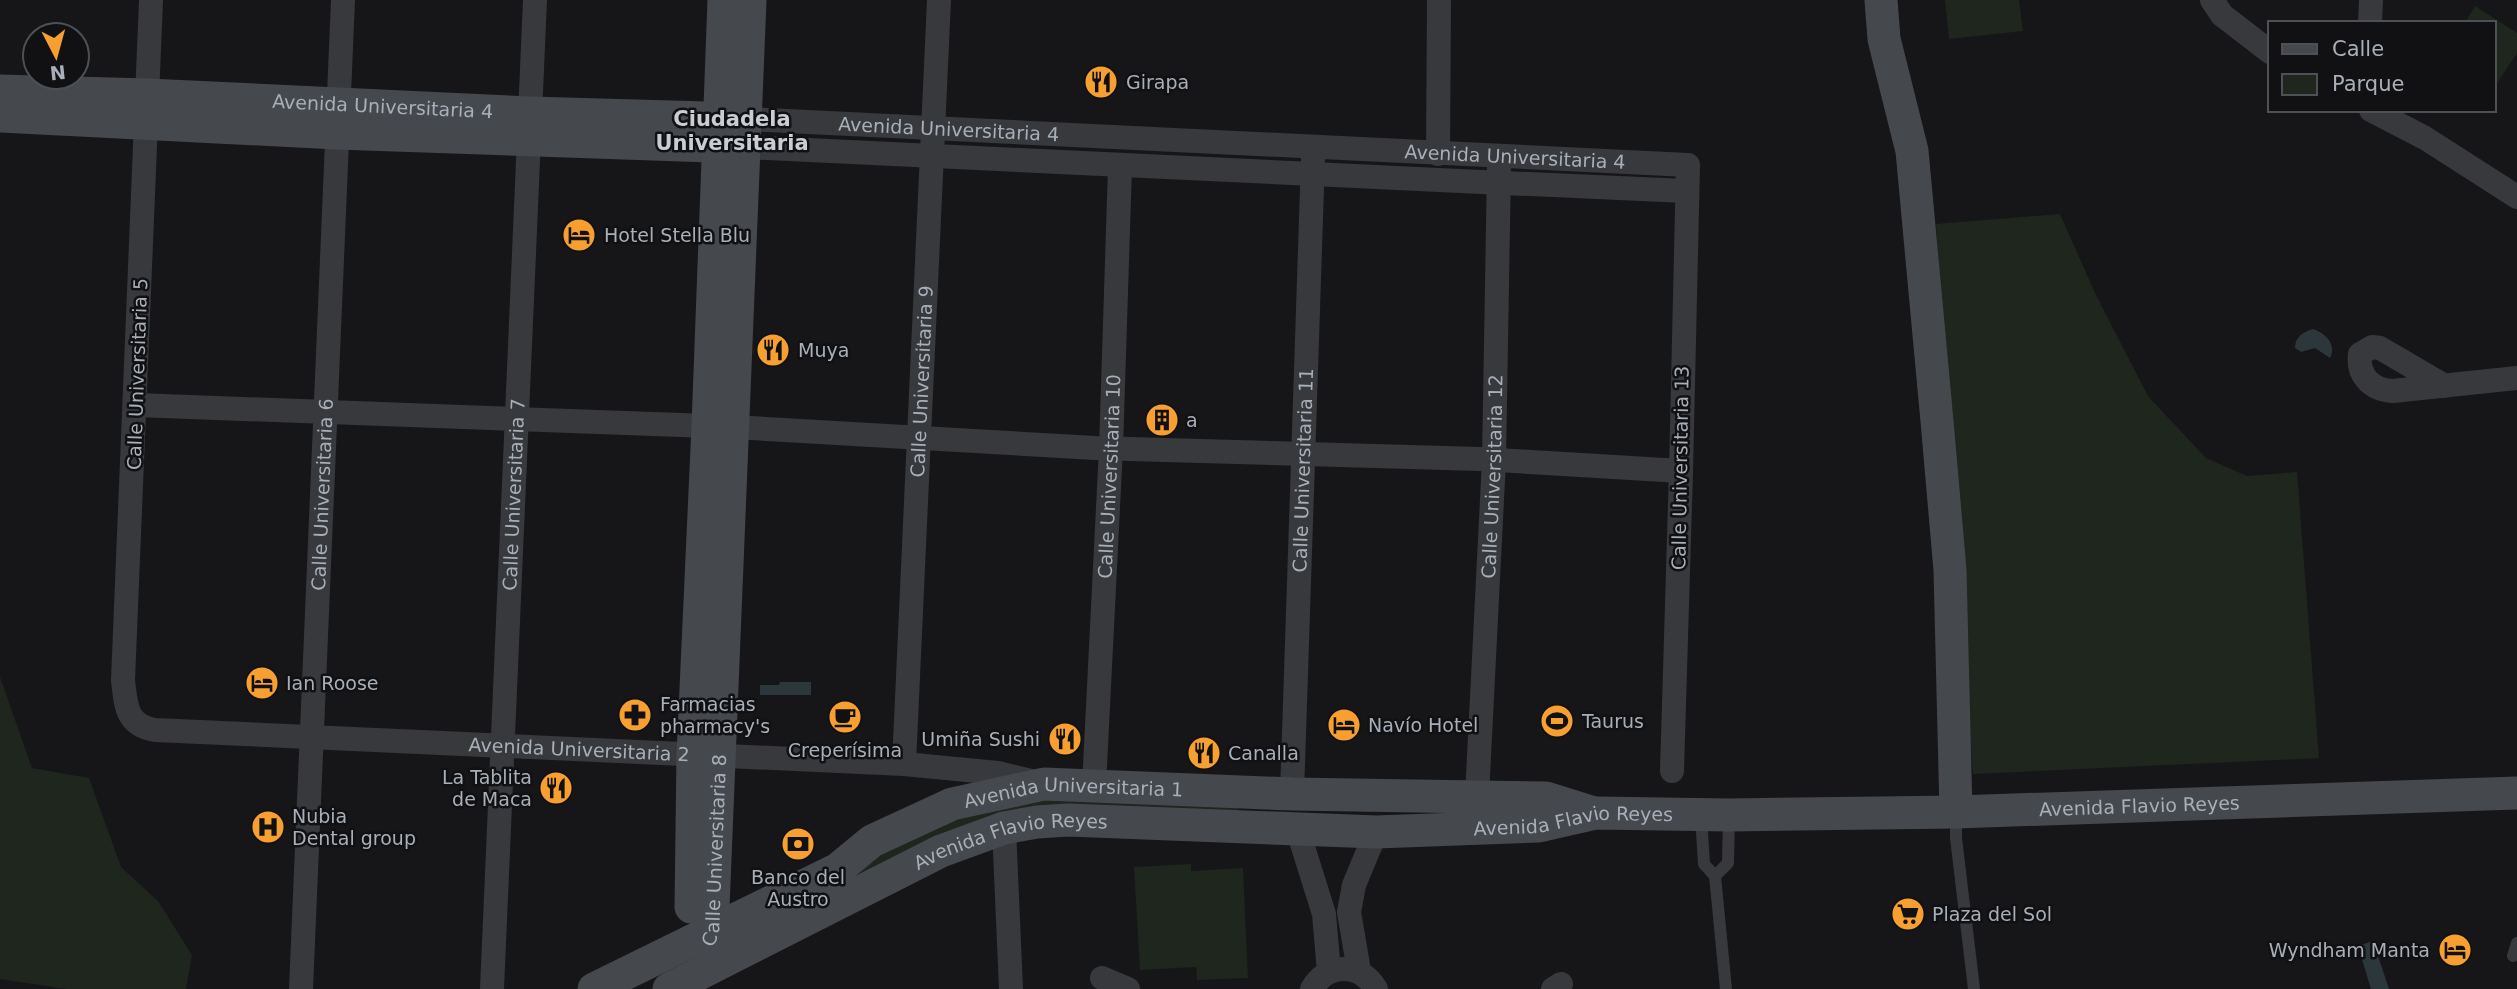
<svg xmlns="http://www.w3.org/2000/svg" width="2517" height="989" viewBox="0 0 2517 989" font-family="'DejaVu Sans',sans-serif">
	<rect width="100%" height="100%" fill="#161618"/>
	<path fill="#1e261e" d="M1945 0H2019L2023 31 1949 39Z
		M2475 6 2517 33V53L2494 88V23H2465Z
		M2060 214 2096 295 2148 396 2206 458 2247 476 2297 472 2319 758 1973 774 1936 224Z
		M0 677 32 768 89 778 121 867 158 901 192 955 186 989H66L0 979Z
		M1045 798 1238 804V813L977 821 939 834 812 899 878 856 942 823Z
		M1191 864V871L1243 868 1248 978 1197 980 1196 967 1140 970 1134 867Z"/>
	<path fill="#2c373c" d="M2313 329C2326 333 2337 345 2330 358L2315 348 2301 352 2295 348C2295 337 2303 332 2313 329Z
		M780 682H811V695H760V685H779Z
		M2373 941 2389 989H2371L2358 946Z"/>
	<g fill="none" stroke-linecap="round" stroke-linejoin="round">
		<path stroke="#37393d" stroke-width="12" d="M1956 812V838L1974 989
			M1701 816 1704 864 1715 876 1726 989
			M1715 876 1728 863 1729 815
			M2513 956 2517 943"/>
		<g stroke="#37393d" stroke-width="24">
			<path id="s1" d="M151 0 123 680C126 706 126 725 155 730L904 764 998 773 1039 783"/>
			<path d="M2212 0 2222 15 2270 52"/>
			<path d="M2370 23 2371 0"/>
			<path d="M2371 110 2425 138 2517 197"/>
			<path id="s2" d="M746 119 1688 165 1681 471 1672 771"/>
			<path d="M744 147C1058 164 1372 177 1686 191"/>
			<path d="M1438 154 1439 0"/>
			<path d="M2445 386 2380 348 2372 347 2360 354C2357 376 2372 390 2393 391L2517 378"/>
			<path d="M136 405 708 426"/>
			<path d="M733 427 1095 448 1480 459 1681 471"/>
			<path id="s3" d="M904 764 939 0"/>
			<path id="s4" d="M1094 786 1111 448 1120 167"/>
			<path id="s5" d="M1292 794 1313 158"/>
			<path id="s6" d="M1477 796 1494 460 1499 167"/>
			<path d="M1004 828 1011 989"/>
			<path d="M1298 831 1324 914 1329 972"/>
			<path d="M1359 971 1349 912 1354 885 1376 832"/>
			<path d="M1102 978 1128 989"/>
			<path id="s7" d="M301 989 343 0"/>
			<path id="s8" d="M492 989 535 0"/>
			<path d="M1312 989C1327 962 1361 963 1376 989"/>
			<path d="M1553 989 1561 984"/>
		</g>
		<g stroke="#45484d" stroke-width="33">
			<path d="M1881 0 1884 39 1912 151 1937 421 1950 570 1956 812"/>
			<path id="s9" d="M0 91 148 95 530 113 742 119"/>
			<path d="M0 116 337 133 739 147"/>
			<path d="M691 907 693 755 708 426 724 0"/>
			<path id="s10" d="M706 947 712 932 750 0"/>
			<path id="s11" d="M594 989 838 869 872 841 952 804 1044 784 1292 794 1546 798 1594 813"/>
			<path id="s12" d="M669 989 941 851 1004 828 1037 822 1068 820 1376 832 1539 826 1596 813 1729 815 1956 812 2517 793"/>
		</g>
	</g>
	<defs>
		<symbol id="restaurant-disc" viewBox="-11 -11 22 22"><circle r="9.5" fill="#f79f30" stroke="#111113"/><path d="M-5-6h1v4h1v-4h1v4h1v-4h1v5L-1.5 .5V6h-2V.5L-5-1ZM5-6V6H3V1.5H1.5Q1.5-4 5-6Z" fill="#111"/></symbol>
		<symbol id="hotel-disc" viewBox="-11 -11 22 22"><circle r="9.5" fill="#f79f30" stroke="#111113"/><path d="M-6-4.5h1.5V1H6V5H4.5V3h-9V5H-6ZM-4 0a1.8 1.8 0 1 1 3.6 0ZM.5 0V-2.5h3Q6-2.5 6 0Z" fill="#111"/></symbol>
		<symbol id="building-disc" viewBox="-11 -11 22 22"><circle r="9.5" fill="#f79f30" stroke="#111113"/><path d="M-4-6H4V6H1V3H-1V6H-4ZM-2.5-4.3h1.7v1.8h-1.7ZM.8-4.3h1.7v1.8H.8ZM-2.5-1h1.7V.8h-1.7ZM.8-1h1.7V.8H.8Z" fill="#111"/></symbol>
		<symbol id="pharmacy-disc" viewBox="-11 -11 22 22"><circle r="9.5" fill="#f79f30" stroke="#111113"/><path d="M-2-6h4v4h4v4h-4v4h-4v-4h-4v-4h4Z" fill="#111"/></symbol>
		<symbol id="cafe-disc" viewBox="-11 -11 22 22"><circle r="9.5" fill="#f79f30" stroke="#111113"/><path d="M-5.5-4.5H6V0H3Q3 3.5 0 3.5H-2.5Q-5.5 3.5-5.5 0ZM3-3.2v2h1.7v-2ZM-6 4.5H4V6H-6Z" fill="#111"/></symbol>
		<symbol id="stadium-disc" viewBox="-11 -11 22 22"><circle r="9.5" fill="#f79f30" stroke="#111113"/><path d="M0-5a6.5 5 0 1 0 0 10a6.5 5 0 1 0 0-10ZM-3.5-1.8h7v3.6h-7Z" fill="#111"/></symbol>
		<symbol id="hospital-disc" viewBox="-11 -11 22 22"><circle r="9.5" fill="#f79f30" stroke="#111113"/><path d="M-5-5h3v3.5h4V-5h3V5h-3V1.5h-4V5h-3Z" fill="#111"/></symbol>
		<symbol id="bank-disc" viewBox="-11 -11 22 22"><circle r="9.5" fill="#f79f30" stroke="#111113"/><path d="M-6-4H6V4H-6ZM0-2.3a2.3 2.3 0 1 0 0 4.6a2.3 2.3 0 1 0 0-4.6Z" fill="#111"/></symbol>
		<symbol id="supermarket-disc" viewBox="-11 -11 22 22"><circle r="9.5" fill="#f79f30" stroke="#111113"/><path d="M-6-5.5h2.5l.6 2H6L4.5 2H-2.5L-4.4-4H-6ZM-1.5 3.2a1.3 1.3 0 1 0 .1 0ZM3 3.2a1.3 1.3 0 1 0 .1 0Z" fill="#111"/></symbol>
	</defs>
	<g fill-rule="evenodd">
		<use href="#restaurant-disc" x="1082" y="63" width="38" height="38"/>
		<use href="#hotel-disc" x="560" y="216" width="38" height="38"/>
		<use href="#restaurant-disc" x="754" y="331" width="38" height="38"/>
		<use href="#building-disc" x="1143" y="401" width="38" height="38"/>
		<use href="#hotel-disc" x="243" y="664" width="38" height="38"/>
		<use href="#pharmacy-disc" x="616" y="696" width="38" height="38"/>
		<use href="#cafe-disc" x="826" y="698" width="38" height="38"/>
		<use href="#stadium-disc" x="1538" y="702" width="38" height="38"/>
		<use href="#hotel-disc" x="1325" y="706" width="38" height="38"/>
		<use href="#restaurant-disc" x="1046" y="720" width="38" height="38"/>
		<use href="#restaurant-disc" x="1185" y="734" width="38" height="38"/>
		<use href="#restaurant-disc" x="537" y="769" width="38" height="38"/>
		<use href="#hospital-disc" x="249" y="808" width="38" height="38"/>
		<use href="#bank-disc" x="779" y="825" width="38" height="38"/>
		<use href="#supermarket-disc" x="1889" y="895" width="38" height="38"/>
		<use href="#hotel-disc" x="2436" y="931" width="38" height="38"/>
	</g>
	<g text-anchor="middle" stroke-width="5" stroke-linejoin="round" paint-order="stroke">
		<g font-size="19" fill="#a8afb8" stroke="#111113" text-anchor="start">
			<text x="1126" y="89">Girapa</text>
			<text x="604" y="242">Hotel Stella Blu</text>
			<text x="798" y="357">Muya</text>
			<text x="1186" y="427">a</text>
			<text x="286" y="690">Ian Roose</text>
			<text x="660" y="711">Farmacias<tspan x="660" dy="22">pharmacy's</tspan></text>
			<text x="1582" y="728">Taurus</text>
			<text x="1368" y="732">Navío Hotel</text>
			<text x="1040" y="746" text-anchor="end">Umiña Sushi</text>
			<text x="845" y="757" text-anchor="middle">Creperísima</text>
			<text x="1228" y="760">Canalla</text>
			<text x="532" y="784" text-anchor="end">La Tablita<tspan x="532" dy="22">de Maca</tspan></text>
			<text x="292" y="823">Nubia<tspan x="292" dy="22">Dental group</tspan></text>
			<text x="798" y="884" text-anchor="middle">Banco del<tspan x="798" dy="22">Austro</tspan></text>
			<text x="1932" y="921">Plaza del Sol</text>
			<text x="2430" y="957" text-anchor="end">Wyndham Manta</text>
		</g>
		<g font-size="19" fill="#a8afb8" stroke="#111113">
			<text dy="7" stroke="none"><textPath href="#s9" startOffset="383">Avenida Universitaria 4</textPath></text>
			<text dy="7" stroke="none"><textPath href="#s2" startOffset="203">Avenida Universitaria 4</textPath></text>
			<text dy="7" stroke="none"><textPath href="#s2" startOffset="770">Avenida Universitaria 4</textPath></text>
			<text transform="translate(137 374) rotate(-88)" y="7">Calle Universitaria 5</text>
			<text dy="7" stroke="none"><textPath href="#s3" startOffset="383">Calle Universitaria 9</textPath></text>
			<text transform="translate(1680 468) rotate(-89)" y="7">Calle Universitaria 13</text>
			<text dy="7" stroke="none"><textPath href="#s5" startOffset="324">Calle Universitaria 11</textPath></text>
			<text dy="7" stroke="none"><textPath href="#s4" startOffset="310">Calle Universitaria 10</textPath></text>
			<text dy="7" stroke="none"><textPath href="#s6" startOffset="320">Calle Universitaria 12</textPath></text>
			<text dy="7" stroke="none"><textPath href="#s7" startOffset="495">Calle Universitaria 6</textPath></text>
			<text dy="7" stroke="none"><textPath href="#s8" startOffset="495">Calle Universitaria 7</textPath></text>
			<text dy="7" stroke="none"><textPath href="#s1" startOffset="1171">Avenida Universitaria 2</textPath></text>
			<text dy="7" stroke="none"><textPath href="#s11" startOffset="527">Avenida Universitaria 1</textPath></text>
			<text dy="7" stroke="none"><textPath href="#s12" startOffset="1510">Avenida Flavio Reyes</textPath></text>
			<text dy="7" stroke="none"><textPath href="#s12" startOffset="943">Avenida Flavio Reyes</textPath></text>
			<text dy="7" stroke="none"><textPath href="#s12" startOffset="376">Avenida Flavio Reyes</textPath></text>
			<text dy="7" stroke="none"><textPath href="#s10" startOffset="98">Calle Universitaria 8</textPath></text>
		</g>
		<g font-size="21" font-weight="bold" fill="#c9cdd4" stroke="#111113">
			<text x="732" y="126">Ciudadela<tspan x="732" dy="24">Universitaria</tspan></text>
		</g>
	</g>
	<rect x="2268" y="21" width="228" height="91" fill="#111113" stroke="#4d5055" stroke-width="2"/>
	<rect x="2282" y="44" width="35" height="10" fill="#45484d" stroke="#4d5055" stroke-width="2"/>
	<text x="2332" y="56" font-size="21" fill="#a8afb8">Calle</text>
	<rect x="2282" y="74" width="35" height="21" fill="#1e261e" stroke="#4d5055" stroke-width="2"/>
	<text x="2332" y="91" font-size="21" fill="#a8afb8">Parque</text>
	<g transform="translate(56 56) rotate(174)"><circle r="33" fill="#111113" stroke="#4d5055" stroke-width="2"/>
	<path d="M0-5L12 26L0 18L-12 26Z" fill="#f79f30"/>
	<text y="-10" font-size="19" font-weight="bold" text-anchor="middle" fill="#a8afb8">N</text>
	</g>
</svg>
